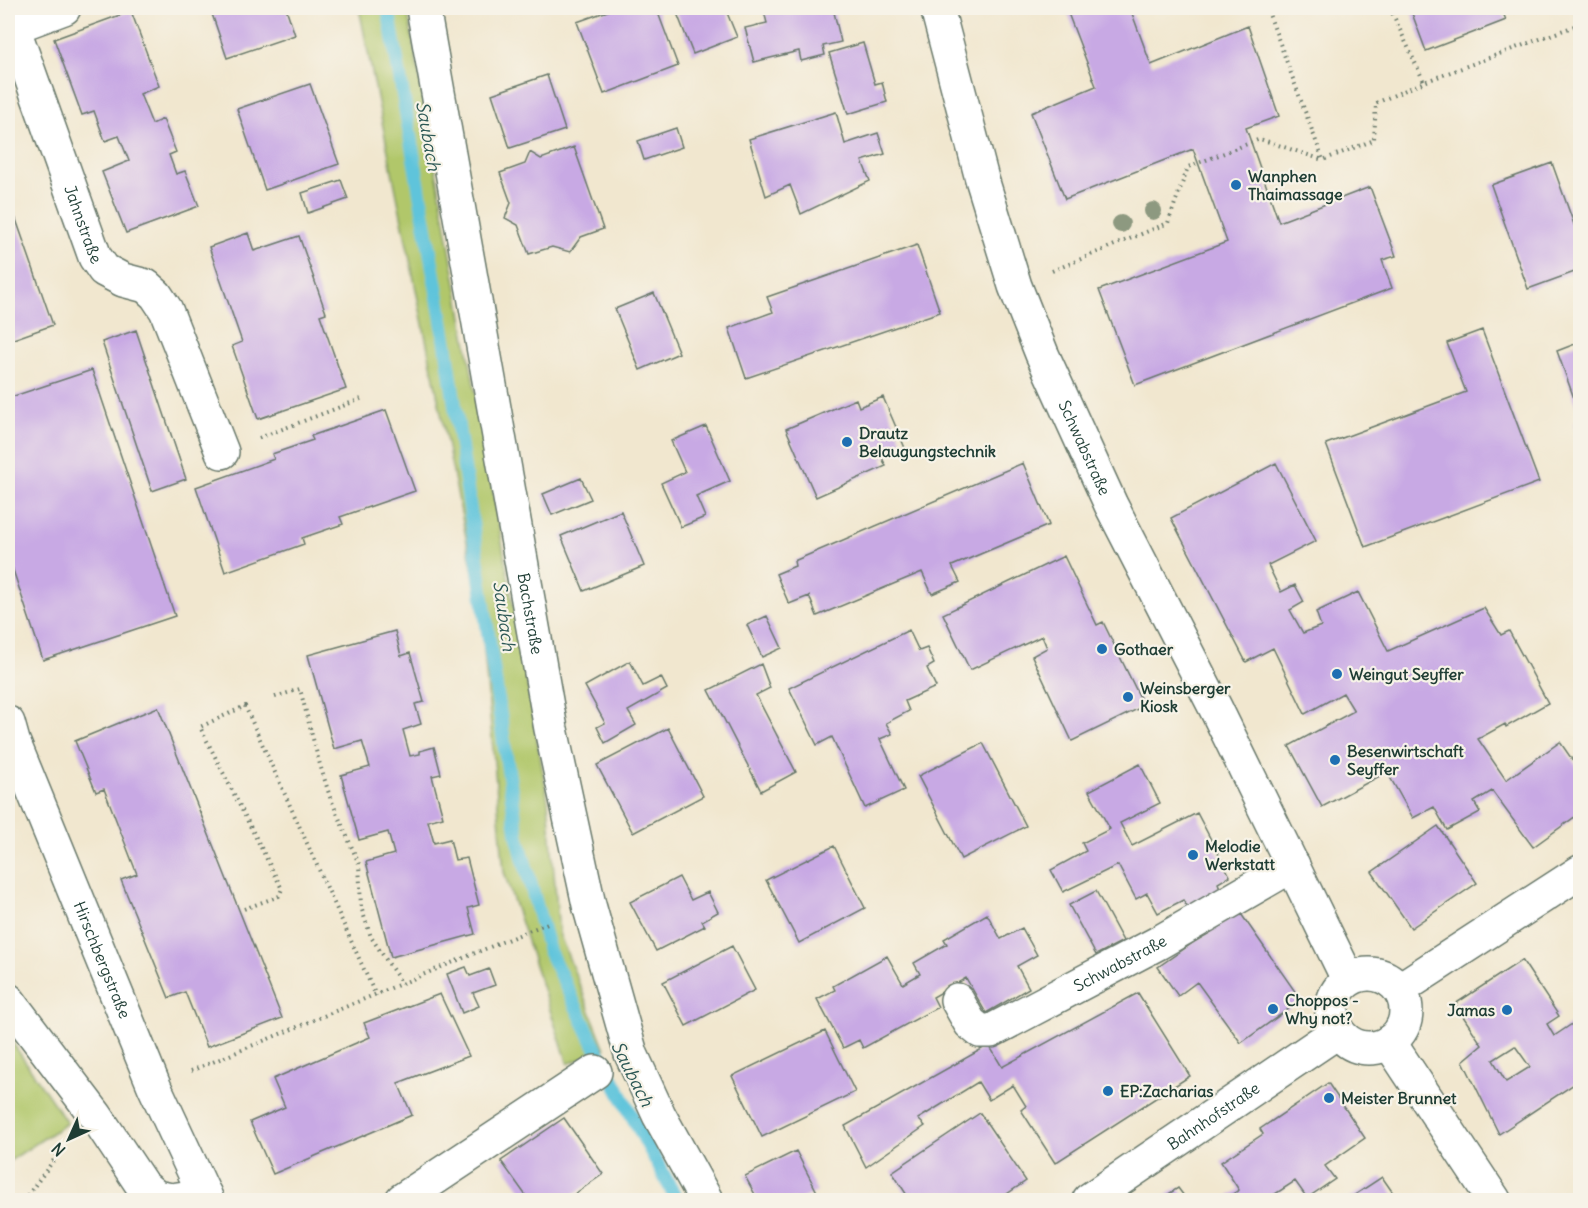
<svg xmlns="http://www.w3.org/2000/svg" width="1588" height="1208" viewBox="0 0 1588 1208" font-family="Delius,sans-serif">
	<rect width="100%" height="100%" fill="#f7f3e8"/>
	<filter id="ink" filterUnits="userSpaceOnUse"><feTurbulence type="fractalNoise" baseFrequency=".0167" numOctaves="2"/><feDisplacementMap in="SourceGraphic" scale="12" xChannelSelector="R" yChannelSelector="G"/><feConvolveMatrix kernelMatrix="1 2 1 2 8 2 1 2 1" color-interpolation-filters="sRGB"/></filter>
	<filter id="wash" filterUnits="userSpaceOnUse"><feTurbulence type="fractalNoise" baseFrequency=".008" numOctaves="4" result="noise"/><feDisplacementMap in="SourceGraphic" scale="24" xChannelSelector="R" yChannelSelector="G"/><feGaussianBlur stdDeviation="1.35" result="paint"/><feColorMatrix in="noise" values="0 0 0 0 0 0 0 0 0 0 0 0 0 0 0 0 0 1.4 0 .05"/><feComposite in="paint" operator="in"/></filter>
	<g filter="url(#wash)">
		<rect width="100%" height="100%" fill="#f1e7cf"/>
		<path fill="#b1c76b" stroke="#688250" stroke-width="1.5" d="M359 8H407L548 801 559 933 605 1049 568 1064 504 872 480 606Z
			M8 1036 67 1123 8 1162Z"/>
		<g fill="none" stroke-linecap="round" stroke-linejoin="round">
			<path stroke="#5ec4db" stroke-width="14" d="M388 8 446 344 518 838 549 951 598 1052 677 1200"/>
		</g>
		<g id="blocks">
			<path fill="#c8a9e4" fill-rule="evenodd" d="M210 8H286L295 35 227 58Z
				M616 8H663L657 10 678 66 604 94 577 22Z
				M675 8H725L737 37 693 54Z
				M763 8H833L841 42 823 46 825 55 801 61 799 51 754 62 745 28 767 23Z
				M1066 8H1130L1151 65 1248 26 1279 116 1246 128 1279 222 1370 187 1396 256 1382 260 1392 288 1135 385 1099 290 1227 242 1193 149 1065 199 1031 113 1096 86Z
				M1410 8H1501L1506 20 1426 51Z
				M131 11 159 86 140 94 152 124 163 119 176 152 169 155 176 174 185 171 199 206 126 233 102 172 129 161 119 136 105 141 94 111 82 115 54 39Z
				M863 43 875 84 882 82 887 102 848 114 829 53Z
				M547 75 565 130 510 148 492 94Z
				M310 84 339 164 265 190 237 109Z
				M836 112 845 144 878 133 885 154 862 161 870 181 801 214 790 185 766 196 749 139Z
				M676 128 682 147 644 160 638 141Z
				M574 147 603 229 581 237 570 252 552 247 529 254 518 225 505 218 511 203 500 173 525 164 530 152 541 159Z
				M1552 163 1580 241V270L1528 289 1491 185Z
				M341 180 348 199 308 213 302 193Z
				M12 208 53 325 8 341V209Z
				M248 233 254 251 299 236 326 313 320 315 346 389 258 419 232 346 242 342 209 247Z
				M917 245 940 312 746 378 729 328 773 312 767 297Z
				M654 293 679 353 640 370 615 309Z
				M136 330 186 479 152 491 102 342Z
				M1482 330 1539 482 1365 547 1326 444 1466 392 1447 343Z
				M1580 342V415L1557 351Z
				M92 370 175 616 43 660 8 555V398Z
				M883 397 905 448 882 458 886 466 816 497 786 429 856 399 859 407Z
				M386 410 415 491 340 517 343 524 302 538 304 544 225 572 196 487 274 459 272 454 313 440 311 436Z
				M1580 421V439L1574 423Z
				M706 426 730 481 696 496 705 517 681 527 661 483 685 472 671 441Z
				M1023 463 1049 525 952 566 960 582 932 594 922 572 817 616 809 596 789 604 776 574 795 566 794 561Z
				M1276 463 1316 541 1268 565 1281 592 1295 585 1304 602 1290 610 1303 633 1321 626 1316 612 1358 592 1388 651 1484 608 1501 635 1509 631 1548 703 1506 727 1505 724 1478 739 1506 780 1560 742 1580 771V813L1533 847 1492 791 1474 802 1480 812 1447 830 1434 807 1413 818 1387 772 1322 807 1289 746 1354 711 1343 693 1305 714 1273 648 1246 662 1171 518Z
				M581 478 591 499 552 515 543 494Z
				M621 511 644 566 584 591 561 536Z
				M1064 556 1097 625 1103 622 1144 706 1072 741 1032 656 1047 648 1042 636 970 670 943 614Z
				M767 616 782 648 762 657 747 625Z
				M909 630 919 651 927 648 934 664 927 668 936 687 905 701 909 711 886 723 892 734 880 739 904 790 865 808 832 737 817 745 789 688Z
				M395 631 401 656 410 653 424 702 415 704 421 724 403 730 410 756 420 754V751L434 747 441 774 432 776 443 817 428 821 434 843 450 839 455 860 467 858 479 905 468 908 475 934 391 957 366 862 394 854 388 832 359 840 341 775 370 767 362 741 334 749 308 655Z
				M630 661 643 686 661 677 667 689 628 711 636 725 605 743 597 727 605 723 585 686Z
				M761 664 770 688 756 695 796 772 761 791 709 690Z
				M158 707 282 1018 207 1047 185 992 169 998 121 880 137 874 104 789 96 792 75 741Z
				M668 728 703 796 633 833 597 765Z
				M983 743 1026 826 961 859 918 776Z
				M1140 764 1160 803 1120 823 1132 846 1197 813 1230 876 1218 883 1222 893 1189 911 1183 900 1158 913 1147 893 1136 899 1118 865 1063 892 1051 870 1086 851 1082 843 1110 829 1089 791Z
				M1438 826 1477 883 1411 928 1372 872Z
				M834 846 865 908 799 943 766 880Z
				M679 877 691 900 708 892 718 912 702 921 705 926 656 951 630 902Z
				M1096 891 1123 941 1096 955 1069 905Z
				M1239 911 1301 1000 1241 1043 1197 982 1178 996 1158 967Z
				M987 914 1001 939 1022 928 1037 955 1017 966 1029 988 986 1013 966 978 933 997 938 1007 863 1048 859 1040 843 1048 817 999 835 990 833 986 887 956 903 984 920 974 914 963 947 944 944 939Z
				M732 946 755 990 686 1026 663 982Z
				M1522 960 1559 1016 1547 1024 1554 1036 1572 1024 1580 1038V1080L1499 1134 1463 1061 1482 1045 1455 1004ZM1515 1046 1530 1067 1506 1082 1493 1060Z
				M466 967 470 976 489 969 495 985 473 993 479 1006 462 1013 447 974Z
				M1138 993 1190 1076 1055 1163 1021 1110 1026 1106 1013 1085 989 1100 978 1082 918 1119 925 1126 866 1167 845 1126 989 1045 1002 1067Z
				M440 994 469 1056 398 1083 412 1115 273 1174 250 1122 285 1107 273 1079 370 1037 364 1023Z
				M825 1031 855 1092 762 1137 732 1076Z
				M1328 1083 1365 1138 1325 1166 1335 1179 1307 1198 1295 1181 1266 1200H1223L1239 1190 1221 1162 1263 1134 1260 1129Z
				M980 1113 1026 1181 998 1200H910L892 1172Z
				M564 1118 603 1174 566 1200H529L501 1161Z
				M796 1151 817 1192 799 1200H758L745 1176Z
				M1382 1177 1398 1200H1347Z
				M1178 1188 1187 1200H1159Z"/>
		</g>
	</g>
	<g filter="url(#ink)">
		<use href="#blocks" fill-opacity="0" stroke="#68786a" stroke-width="1.5"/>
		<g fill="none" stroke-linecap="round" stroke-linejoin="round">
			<defs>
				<g id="minor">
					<path id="s1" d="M423 8 551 729 589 905 631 1054 659 1115 706 1200"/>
					<path id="s2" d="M937 8 982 179 1015 286 1042 354 1111 505 1216 709 1348 979"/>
					<path id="s3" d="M8 13 95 257 104 270 123 280 146 286 156 295 166 310 222 452"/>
					<path d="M13 27 64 8"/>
					<path id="s4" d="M8 723 13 741 154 1086 207 1200"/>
					<circle cx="1369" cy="1011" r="37"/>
					<path d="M1400 989 1580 872"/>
					<path d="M8 1000 96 1116 142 1185 156 1197 171 1200 205 1195"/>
					<path id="s5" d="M957 1000 970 1023 980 1031H991L1158 943 1293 865"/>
					<path d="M1389 1042 1494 1200"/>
					<path d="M402 1200 595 1072"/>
					<path id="s6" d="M1089 1200 1337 1032"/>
				</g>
			</defs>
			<use href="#minor" stroke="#68786a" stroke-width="36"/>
			<path stroke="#68786a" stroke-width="4" stroke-dasharray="1.5 4.5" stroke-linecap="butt" d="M1261 8 1269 14 1323 160 1374 140 1376 103 1424 82
				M1390 8 1424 82 1580 24
				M1052 271 1168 223 1188 167 1260 139 1323 160
				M259 438 361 399
				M275 697 300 689 318 758 330 797 359 864 361 907 371 937 402 984
				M244 909 279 896 282 889 200 727 245 706 376 996
				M191 1071 550 922
				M24 1200 65 1145"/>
			<use href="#minor" stroke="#fff" stroke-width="33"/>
		</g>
		<g fill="#8d9980">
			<circle cx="1153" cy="211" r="9"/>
			<circle cx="1121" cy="224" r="9"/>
		</g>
	</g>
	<g fill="#1f6fb2" stroke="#f7f3e8" stroke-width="2">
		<circle cx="1236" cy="185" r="6"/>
		<circle cx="847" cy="442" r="6"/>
		<circle cx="1102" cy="649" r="6"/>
		<circle cx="1337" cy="674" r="6"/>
		<circle cx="1128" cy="697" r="6"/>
		<circle cx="1335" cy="760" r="6"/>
		<circle cx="1193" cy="855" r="6"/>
		<circle cx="1273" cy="1009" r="6"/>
		<circle cx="1507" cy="1010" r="6"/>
		<circle cx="1108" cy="1091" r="6"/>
		<circle cx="1329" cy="1098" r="6"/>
	</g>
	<g text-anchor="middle" stroke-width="4.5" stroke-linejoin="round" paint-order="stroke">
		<g font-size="16" font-weight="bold" fill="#1f3d34" stroke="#f7f3e8" text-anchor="start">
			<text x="1248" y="182">Wanphen<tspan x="1248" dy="18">Thaimassage</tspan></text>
			<text x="859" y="439">Drautz<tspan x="859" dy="18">Belaugungstechnik</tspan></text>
			<text x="1114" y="655">Gothaer</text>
			<text x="1349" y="680">Weingut Seyffer</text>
			<text x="1140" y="694">Weinsberger<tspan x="1140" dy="18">Kiosk</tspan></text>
			<text x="1347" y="757">Besenwirtschaft<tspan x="1347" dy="18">Seyffer</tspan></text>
			<text x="1205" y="852">Melodie<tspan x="1205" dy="18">Werkstatt</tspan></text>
			<text x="1285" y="1006">Choppos -<tspan x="1285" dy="18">Why not?</tspan></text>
			<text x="1495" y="1016" text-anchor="end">Jamas</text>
			<text x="1120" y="1097">EP:Zacharias</text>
			<text x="1341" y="1104">Meister Brunnet</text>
		</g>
		<g font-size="16" fill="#1f3d34" stroke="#f7f3e8">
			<text dy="6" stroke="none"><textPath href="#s3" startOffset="224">Jahnstraße</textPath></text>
			<text dy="6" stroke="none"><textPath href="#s2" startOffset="465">Schwabstraße</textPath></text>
			<text dy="6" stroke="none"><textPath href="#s1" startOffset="615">Bachstraße</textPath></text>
			<text dy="6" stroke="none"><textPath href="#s4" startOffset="255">Hirschbergstraße</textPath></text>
			<text dy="6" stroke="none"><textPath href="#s5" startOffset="196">Schwabstraße</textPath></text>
			<text dy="6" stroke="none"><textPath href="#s6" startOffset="150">Bahnhofstraße</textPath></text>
		</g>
		<g font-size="18" font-style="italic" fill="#2c5855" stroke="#f7f3e8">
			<text transform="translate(428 136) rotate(80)" y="6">Saubach</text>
			<text transform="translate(504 616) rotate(82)" y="6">Saubach</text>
			<text transform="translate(632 1074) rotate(63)" y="6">Saubach</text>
		</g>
	</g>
	<rect width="1588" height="1208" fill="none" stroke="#f7f3e8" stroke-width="30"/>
	<g transform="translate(69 1139) rotate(225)" stroke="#f7f3e8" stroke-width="4.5" paint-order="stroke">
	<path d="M0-4.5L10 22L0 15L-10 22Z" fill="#1f3d34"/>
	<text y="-9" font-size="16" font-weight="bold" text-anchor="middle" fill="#1f3d34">N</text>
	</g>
</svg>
